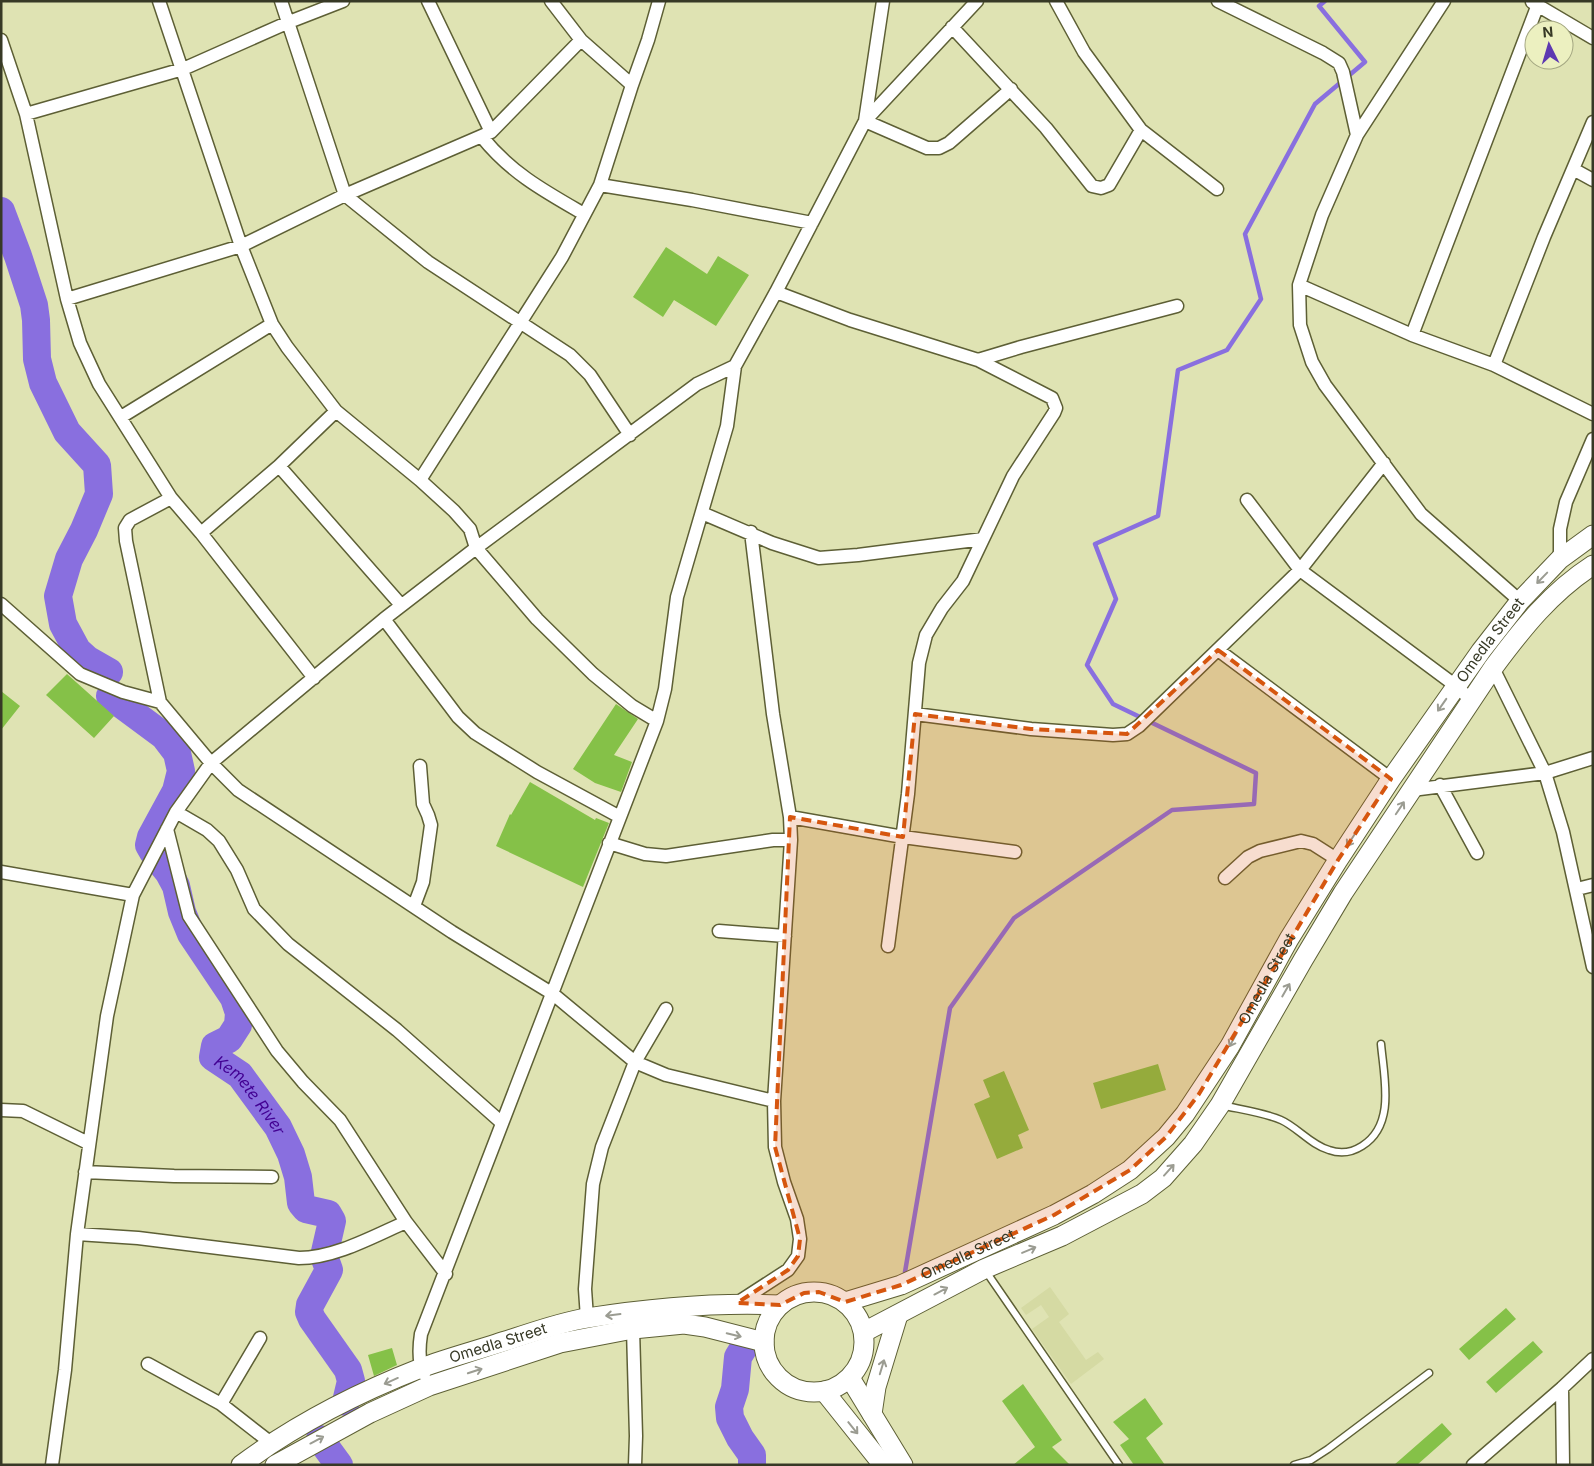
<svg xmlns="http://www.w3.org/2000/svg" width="1594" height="1466" viewBox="0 0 1594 1466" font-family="Inter,sans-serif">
	<rect width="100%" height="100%" fill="#dfe3b3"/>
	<path fill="#d5daa3" d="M1050 1287 1069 1314 1059 1322 1086 1360 1098 1352 1104 1359 1071 1384 1032 1329 1049 1317 1041 1305 1026 1315 1021 1308Z"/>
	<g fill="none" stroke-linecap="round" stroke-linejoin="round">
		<path stroke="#896fdf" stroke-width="4.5" d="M905 1272 950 1008 1014 918 1172 810 1254 804 1256 773 1113 704 1087 665 1116 599 1095 544 1158 516 1178 370 1227 350 1261 299 1245 234 1315 104 1365 62 1319 6 1325 1"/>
		<g stroke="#896fdf" stroke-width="28">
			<path d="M1 211 18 256 34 305 36 320 37 359 43 383 67 432 97 465 99 494 84 530 69 559 58 596 63 624 77 650 88 660 109 672"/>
			<path d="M110 696 164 736 177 753 181 771 176 791 151 837 149 845 153 852"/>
			<path id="s1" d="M156 857 169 873 176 886 182 912 191 934 234 998 239 1013 238 1025 229 1039 215 1046 213 1057 240 1075 278 1127 291 1154 298 1177 301 1203 306 1209 328 1214 332 1221 324 1256 329 1270 310 1305 309 1312 312 1319 348 1370 351 1381 346 1402"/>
			<path d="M746 1344 738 1357 735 1389 729 1407 730 1418 740 1438 752 1455V1465"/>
			<path d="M320 1439 339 1465"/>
		</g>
	</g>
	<path fill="#85c148" d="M666 247 707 274 718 256 749 275 716 326 674 300 663 317 633 297Z
		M67 674 114 716 94 738 46 695Z
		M1 691 20 706 1 730Z
		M616 704 638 719 614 755 632 762 621 792 595 783 573 769Z
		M530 782 595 820 596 818 609 823 583 887 496 846 510 814 511 815Z
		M1158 1064 1166 1090 1101 1109 1093 1083Z
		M1004 1071 1029 1130 1018 1135 1023 1148 997 1159 974 1104 990 1097 983 1080Z
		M1506 1308 1516 1319 1469 1360 1459 1349Z
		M1533 1341 1543 1352 1496 1393 1486 1382Z
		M392 1348 397 1365 374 1376 368 1355Z
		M1023 1384 1062 1440 1052 1447 1070 1465H1013L1035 1447 1002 1401Z
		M1145 1398 1163 1424 1146 1438 1165 1465H1134L1120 1445 1129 1439 1113 1422Z
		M1442 1423 1452 1434 1417 1465H1394Z"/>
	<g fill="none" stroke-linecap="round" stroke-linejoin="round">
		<defs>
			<path id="lane" d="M1221 1105C1238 1109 1266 1113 1281 1120 1297 1127 1311 1145 1329 1150 1340 1154 1351 1153 1362 1146 1396 1125 1384 1078 1381 1044
				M985 1270 1119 1465
				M1294 1465 1311 1460 1328 1449 1429 1373"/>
			<path id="street" d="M159 1 241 246 272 324 287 347 336 411 420 480 454 511 470 529 476 548 537 619 593 674 632 706 657 721
				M281 1 345 195 428 262 570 355 590 375 630 435
				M428 1 491 132
				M883 1 865 121 927 148H939L949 143 1011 89
				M1056 1 1084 52 1141 130 1217 189
				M1218 1 1323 53 1339 63 1343 72 1357 135
				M1444 1 1357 135 1322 215 1299 285 1300 325 1312 362 1325 385 1421 514 1520 601
				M1532 2 1593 38
				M952 27 1046 128 1092 186 1101 188 1109 185 1141 130
				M1 40 26 114 67 299 80 343 99 384 171 498 201 533 314 678
				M632 85 648 40 659 1
				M26 114 183 69 289 22 343 1
				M1593 122 1573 169 1593 180
				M482 137C511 173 544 191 584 214
				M1573 169 1544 237 1494 365 1593 414
				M600 185 692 200 812 223
				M1299 285 1412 335 1537 7
				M776 292 850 320 978 360 1021 347 1177 306
				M67 299 241 246 345 195 491 132 581 40
				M1412 335 1494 365
				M121 417 272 324
				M279 466 401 605
				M420 480 562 257 600 185 632 85 581 40 551 1
				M1247 500 1300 570 1456 686 1471 700
				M702 513 772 543 819 558 858 555 983 539
				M201 533 279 466 336 411
				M1560 559V529L1566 502 1593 439
				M1 604 80 674 123 692 160 702 211 763 238 790 452 932 553 994 635 1062 666 1075 774 1101
				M384 619 458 717 475 733 537 772 620 817
				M1218 650 1391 779
				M160 702 126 541 125 528 130 520 171 498
				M915 714 1031 729 1113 735 1127 734 1139 726 1300 570 1384 463
				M1593 758 1545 773 1563 832 1593 967
				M1440 785 1477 853
				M1412 790 1545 773 1493 668
				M176 812 207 830 219 841 237 870 254 909 288 944 397 1030 502 1123
				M790 817 903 837 1015 852
				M609 843 645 854 666 856 773 840H791
				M1 872 133 895
				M1225 878 1248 857 1260 851 1301 841 1313 844 1338 860
				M1577 889 1593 885
				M414 906 423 882 431 825 428 815 423 804 420 766
				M719 931 785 936
				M888 946 908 794 919 663 926 635 942 608 963 581 1013 476 1054 413 1056 408 1052 398 978 360
				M1 1110 23 1111 88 1143
				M85 1172 174 1176 272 1177
				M406 1222 446 1274
				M77 1234 138 1238 299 1258C335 1258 374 1236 406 1222L340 1120 303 1082 277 1051 189 916 167 829
				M737 1303 788 1270 798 1256 800 1239 797 1219 784 1182 775 1147 774 1101 791 840 790 817 773 714 751 532
				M587 1318 585 1289 593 1184 602 1147 635 1062 666 1009
				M633 1329 636 1436 635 1465
				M148 1364 221 1404 271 1443
				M424 1374C418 1362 419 1347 421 1334L657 721 665 689 677 597 727 426 735 366
				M1562 1388 1563 1465
				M221 1404 260 1338
				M52 1465 65 1370 77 1234 107 1016 133 895 176 812 211 763 384 619 476 548 697 384 735 366 776 292 865 121 977 1
				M1473 1465 1562 1388 1593 1359"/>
			<g id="secondary">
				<circle cx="814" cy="1342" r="50"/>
				<path id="s2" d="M845 1302 901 1285 1054 1215 1093 1194 1130 1170 1166 1137 1185 1114 1230 1046 1289 939 1338 860 1391 779 1481 651 1520 601 1560 559 1593 535"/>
				<path d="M864 1332 984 1269 1062 1236 1142 1194 1163 1178 1193 1144 1220 1105 1303 960 1343 893 1493 668C1522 629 1551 592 1593 565"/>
				<path d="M850 1378 903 1465"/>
				<path d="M824 1391 883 1465"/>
				<path d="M872 1414 876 1387 898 1315"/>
				<path id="s3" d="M241 1465C296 1424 357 1393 421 1368 445 1359 471 1352 496 1344 526 1335 556 1323 587 1318 651 1308 716 1302 780 1305"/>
				<path d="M275 1465 370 1413 429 1386 560 1343 633 1329 684 1324 705 1327 764 1342"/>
			</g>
		</defs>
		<use href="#lane" stroke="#5d5f35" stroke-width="9"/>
		<use href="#street" stroke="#5d5f35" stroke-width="15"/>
		<use href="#secondary" stroke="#5d5f35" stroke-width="21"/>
		<use href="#lane" stroke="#fff" stroke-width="6"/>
		<use href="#street" stroke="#fff" stroke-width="12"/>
		<use href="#secondary" stroke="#fff" stroke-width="19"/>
	</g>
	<defs><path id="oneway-shaft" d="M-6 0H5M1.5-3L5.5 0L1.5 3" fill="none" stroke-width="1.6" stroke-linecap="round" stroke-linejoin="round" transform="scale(1.25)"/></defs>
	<g stroke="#9b9c92">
		<use href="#oneway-shaft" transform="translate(1542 578) rotate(134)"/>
		<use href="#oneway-shaft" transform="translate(1442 705) rotate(125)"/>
		<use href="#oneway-shaft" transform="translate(1400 808) rotate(-56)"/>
		<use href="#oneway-shaft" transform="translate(1351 840) rotate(123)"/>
		<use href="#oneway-shaft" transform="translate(1286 990) rotate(-60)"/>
		<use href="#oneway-shaft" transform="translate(1233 1040) rotate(119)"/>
		<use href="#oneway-shaft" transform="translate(1169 1170) rotate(-48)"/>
		<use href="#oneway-shaft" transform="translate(1029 1250) rotate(-23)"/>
		<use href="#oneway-shaft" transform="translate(941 1291) rotate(-28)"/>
		<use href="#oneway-shaft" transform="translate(613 1315) rotate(173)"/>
		<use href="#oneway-shaft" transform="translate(734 1335) rotate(13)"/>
		<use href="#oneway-shaft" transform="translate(882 1367) rotate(-73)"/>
		<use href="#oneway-shaft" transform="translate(475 1371) rotate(-18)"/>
		<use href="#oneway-shaft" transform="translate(391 1381) rotate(156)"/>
		<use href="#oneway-shaft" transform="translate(853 1428) rotate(51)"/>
		<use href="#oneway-shaft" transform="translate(317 1440) rotate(-28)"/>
	</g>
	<path fill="#d6560f" fill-opacity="0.2" stroke="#d6560f" stroke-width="4" stroke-dasharray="10 6" stroke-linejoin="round" d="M1218 650 1391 779 1338 860 1199 1094 1166 1137 1130 1170 1054 1215 901 1285 845 1302 819 1292 804 1293 780 1305 737 1303 788 1270 798 1256 800 1239 775 1147 790 817 903 837 915 714 1031 729 1127 734Z"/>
	<g text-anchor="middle" stroke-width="4" stroke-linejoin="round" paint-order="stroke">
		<g font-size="15" fill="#373926" stroke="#ecf0c0">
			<text dy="5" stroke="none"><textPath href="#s2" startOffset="958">Omedla Street</textPath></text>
			<text dy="5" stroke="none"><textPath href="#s2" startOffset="552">Omedla Street</textPath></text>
			<text dy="5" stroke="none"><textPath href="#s2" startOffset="132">Omedla Street</textPath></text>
			<text dy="5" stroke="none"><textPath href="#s3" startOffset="286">Omedla Street</textPath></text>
		</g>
		<g font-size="16" font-style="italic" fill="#420092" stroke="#ecf0c0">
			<text dy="6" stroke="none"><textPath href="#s1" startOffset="288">Kemete River</textPath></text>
		</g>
	</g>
	<rect width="1594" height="1466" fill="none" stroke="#373926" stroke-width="5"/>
	<g transform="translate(1549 45) rotate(355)"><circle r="24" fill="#ecf0c0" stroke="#a4a782"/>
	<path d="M0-4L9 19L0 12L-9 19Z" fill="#5d39b1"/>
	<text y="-8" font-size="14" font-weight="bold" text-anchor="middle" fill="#373926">N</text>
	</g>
</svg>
